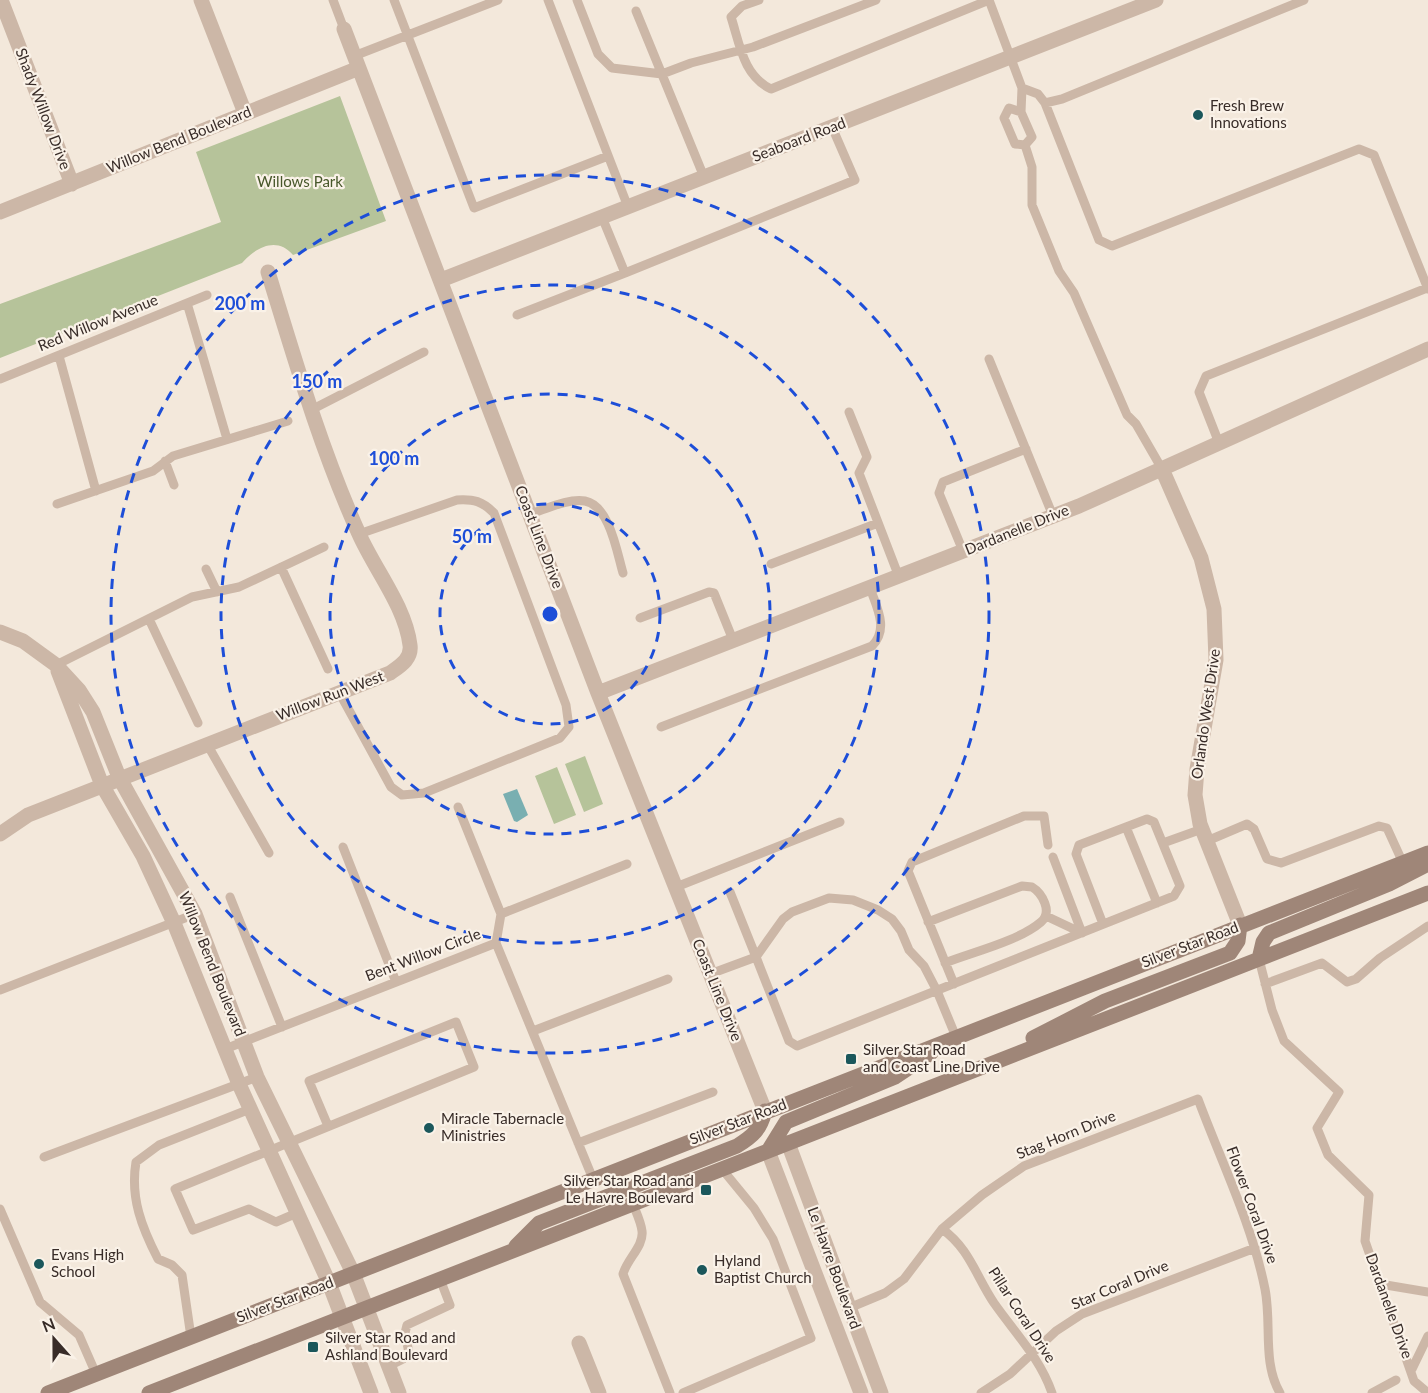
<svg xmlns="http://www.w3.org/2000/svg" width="1428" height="1393" viewBox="0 0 1428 1393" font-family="Lato,sans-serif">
	<rect width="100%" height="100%" fill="#f3e8db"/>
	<path fill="#b6c39a" d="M340 96 386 221 293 255C277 236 256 247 242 263L0 358V304L221 222 196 152Z
		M585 756 603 804 584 812 565 764Z
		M557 767 576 815 554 824 535 776Z"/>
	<path fill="#79afb1" d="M517 789 528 815 517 822 514 821 503 794Z"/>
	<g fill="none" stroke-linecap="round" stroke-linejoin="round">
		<path stroke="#ccb7a7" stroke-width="9" d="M333 0 344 29
			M394 0 474 208 608 156
			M548 0 628 207
			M577 0 598 54 612 68 662 74 691 63 753 47 876 0
			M759 0 742 6 731 17C740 45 743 75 771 89L989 0
			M989 0 1022 88 1038 94 1045 103 1062 99 1304 0
			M636 11 704 177
			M354 56 498 0
			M1022 88 1021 112 1032 137 1025 145 1032 167V205L1059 271 1074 293 1127 415 1136 424 1162 469
			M1045 103 1099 240 1112 246 1359 149 1374 155 1428 289
			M1021 112 1009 108 1004 118 1015 144 1025 145
			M602 217 625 273 855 180 832 127
			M187 303 227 439
			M517 315 625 273
			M59 356 96 491
			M989 359 1053 516
			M0 379 207 295
			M311 410 424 352
			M849 412 867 457 859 473 899 577
			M1219 443 1199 392 1206 376 1427 288
			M165 461 174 485
			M57 504 153 471 173 456 288 421
			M530 514C546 509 569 498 585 501 610 506 617 553 623 573
			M963 551 939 493 943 482 1026 449
			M771 564 878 523
			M281 567 328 669
			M206 569 217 592
			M640 618 709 592 714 593 733 640
			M149 619 198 723
			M56 665 192 597 239 587 324 547
			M339 692 391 787 402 795 424 793 560 738 569 727 566 705 494 513C482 501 474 499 457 500L359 534
			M661 727 872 646C889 629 877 608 870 588
			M207 744 269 853
			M458 807 501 914
			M1126 827 1157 903
			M1207 841 1247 824 1254 829 1267 859 1281 863 1379 826 1387 828 1403 863
			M1163 843 1202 829
			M343 847 396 982
			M1053 857 1082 933
			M676 887 840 822
			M730 892 756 957
			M230 897 282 1027
			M1046 916 1082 933
			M928 922 1022 886 1032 887C1042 893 1053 912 1041 922 1019 941 973 952 945 963
			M496 943 501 914 627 864
			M756 957 783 919 792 912 829 898 853 900 878 910 892 919 901 931 909 950 924 966 937 991 956 1037
			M1259 959 1272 1010 1284 1041 1339 1092 1317 1128 1328 1155 1369 1195 1365 1241 1414 1381 1428 1393
			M710 974 756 957 789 1041 797 1046 1174 896 1180 886 1154 822 1147 819 1079 845 1076 854 1103 924
			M954 984 908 871 912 862 1024 816H1044L1048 845
			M1265 984 1322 963 1347 982 1356 979 1380 958 1428 926
			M0 990 195 914
			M533 1031 668 979
			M225 1049 496 943 593 1179
			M578 1143 713 1092
			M44 1157 257 1077
			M633 1204C636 1212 641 1222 642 1231 644 1246 627 1259 623 1274L670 1393
			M0 1209 40 1302 79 1335 96 1374
			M297 1213 276 1222 249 1209 193 1230 175 1189 474 1067 456 1022 309 1081 328 1126
			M942 1229C969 1248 976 1276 994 1303 1015 1333 1040 1358 1052 1393
			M1380 1284 1428 1292
			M849 1308 885 1293 904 1279 942 1229 982 1195 1024 1166 1198 1099C1221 1161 1252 1224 1265 1289 1272 1324 1262 1362 1280 1393
			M191 1337 182 1275 172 1265 158 1259C142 1228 130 1198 136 1162L159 1145 250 1109
			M389 1366 403 1359 409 1353 405 1333 407 1325 450 1305 440 1279
			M1412 1369 1428 1336
			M683 1393 811 1338 773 1239 754 1208 722 1169
			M981 1393 1010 1374 1056 1331 1082 1314 1255 1248
			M1372 1393 1396 1380"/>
		<path stroke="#ccb7a7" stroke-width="15" d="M1 0 72 184
			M201 0 245 113
			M344 29 598 693 765 1111
			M0 212 359 68
			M441 280 1156 0
			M1162 469 1201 558 1214 609 1216 660 1197 769 1195 795 1200 824 1240 925
			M0 632 23 641 56 665 79 690 93 712 119 777 195 914 257 1077 353 1273 399 1393
			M58 671 102 785 143 856 174 923 239 1084 329 1283 371 1393
			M598 693 1079 506 1428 349
			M0 834 28 815 390 673C400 666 412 659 410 645 405 606 375 570 359 534 321 450 295 360 268 272
			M788 1143 881 1393
			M768 1151 861 1393
			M579 1343 599 1393"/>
		<path stroke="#9f8678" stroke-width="15" d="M1259 959 1263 942 1269 933 1389 884 1428 864
			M1033 1038 1105 1001 1230 953 1238 941 1240 925
			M768 1151 786 1122 895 1077 931 1053
			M516 1246 539 1223 737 1146C753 1136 760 1130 765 1111
			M48 1393 1428 853
			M149 1393 1428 893"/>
	</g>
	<g fill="none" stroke="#1d4ed8" stroke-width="3" stroke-dasharray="10 8">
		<circle cx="550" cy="614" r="110"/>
		<circle cx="550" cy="614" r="220"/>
		<circle cx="550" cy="614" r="329"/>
		<circle cx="550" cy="614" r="439"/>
	</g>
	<g fill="#1b575b" stroke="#faf2e8" stroke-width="2">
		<circle cx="1198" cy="115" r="6"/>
		<rect x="845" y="1053" width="12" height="12" rx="3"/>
		<circle cx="429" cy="1128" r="6"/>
		<rect x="700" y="1184" width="12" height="12" rx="3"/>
		<circle cx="39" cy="1264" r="6"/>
		<circle cx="702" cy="1270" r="6"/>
		<rect x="307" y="1341" width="12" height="12" rx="3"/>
	</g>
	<g text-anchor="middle" stroke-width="4.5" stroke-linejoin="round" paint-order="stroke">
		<g font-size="15" fill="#382c28" stroke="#faf2e8" text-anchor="start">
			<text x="1210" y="111">Fresh Brew<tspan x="1210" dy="17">Innovations</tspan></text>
			<text x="863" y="1055">Silver Star Road<tspan x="863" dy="17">and Coast Line Drive</tspan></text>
			<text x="441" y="1124">Miracle Tabernacle<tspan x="441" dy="17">Ministries</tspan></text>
			<text x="694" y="1186" text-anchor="end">Silver Star Road and<tspan x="694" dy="17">Le Havre Boulevard</tspan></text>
			<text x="51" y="1260">Evans High<tspan x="51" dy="17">School</tspan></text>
			<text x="714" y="1266">Hyland<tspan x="714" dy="17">Baptist Church</tspan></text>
			<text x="325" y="1343">Silver Star Road and<tspan x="325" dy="17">Ashland Boulevard</tspan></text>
		</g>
		<g font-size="15" fill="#382c28" stroke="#faf2e8">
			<text transform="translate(43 109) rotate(69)" y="5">Shady Willow Drive</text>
			<text transform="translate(179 140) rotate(-22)" y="5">Willow Bend Boulevard</text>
			<text transform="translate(799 140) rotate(-21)" y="5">Seaboard Road</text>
			<text transform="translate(98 323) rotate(-22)" y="5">Red Willow Avenue</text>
			<text transform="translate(1017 530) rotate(-22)" y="5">Dardanelle Drive</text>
			<text transform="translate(539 537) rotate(69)" y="5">Coast Line Drive</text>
			<text transform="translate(330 696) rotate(-21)" y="5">Willow Run West</text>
			<text transform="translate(1206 714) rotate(-82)" y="5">Orlando West Drive</text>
			<text transform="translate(1190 945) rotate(-21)" y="5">Silver Star Road</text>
			<text transform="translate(423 955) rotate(-21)" y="5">Bent Willow Circle</text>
			<text transform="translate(212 964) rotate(68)" y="5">Willow Bend Boulevard</text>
			<text transform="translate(717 990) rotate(68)" y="5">Coast Line Drive</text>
			<text transform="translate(738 1122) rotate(-21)" y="5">Silver Star Road</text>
			<text transform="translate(1066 1135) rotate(-22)" y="5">Stag Horn Drive</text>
			<text transform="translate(1252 1205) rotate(70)" y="5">Flower Coral Drive</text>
			<text transform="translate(834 1268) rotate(70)" y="5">Le Havre Boulevard</text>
			<text transform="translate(1120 1285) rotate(-23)" y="5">Star Coral Drive</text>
			<text transform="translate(285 1300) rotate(-21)" y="5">Silver Star Road</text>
			<text transform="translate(1389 1306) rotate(70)" y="5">Dardanelle Drive</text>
			<text transform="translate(1022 1315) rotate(57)" y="5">Pillar Coral Drive</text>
		</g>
		<g font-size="15" fill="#47572a" stroke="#faf2e8">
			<text x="300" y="187">Willows Park</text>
		</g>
	</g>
	<circle cx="550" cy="614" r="9" fill="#1d4ed8" stroke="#faf2e8" stroke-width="3"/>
	<g font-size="18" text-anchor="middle" font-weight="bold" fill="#1d4ed8" stroke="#faf2e8" stroke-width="4.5" stroke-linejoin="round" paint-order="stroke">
		<text x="240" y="310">200 m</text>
		<text x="317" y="388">150 m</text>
		<text x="394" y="465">100 m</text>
		<text x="472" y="543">50 m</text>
	</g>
	<g transform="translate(54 1339) rotate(339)" stroke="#faf2e8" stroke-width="4.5" paint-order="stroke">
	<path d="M0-4.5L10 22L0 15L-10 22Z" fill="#382c28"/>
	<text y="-9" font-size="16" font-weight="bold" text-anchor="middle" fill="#382c28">N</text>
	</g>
</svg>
